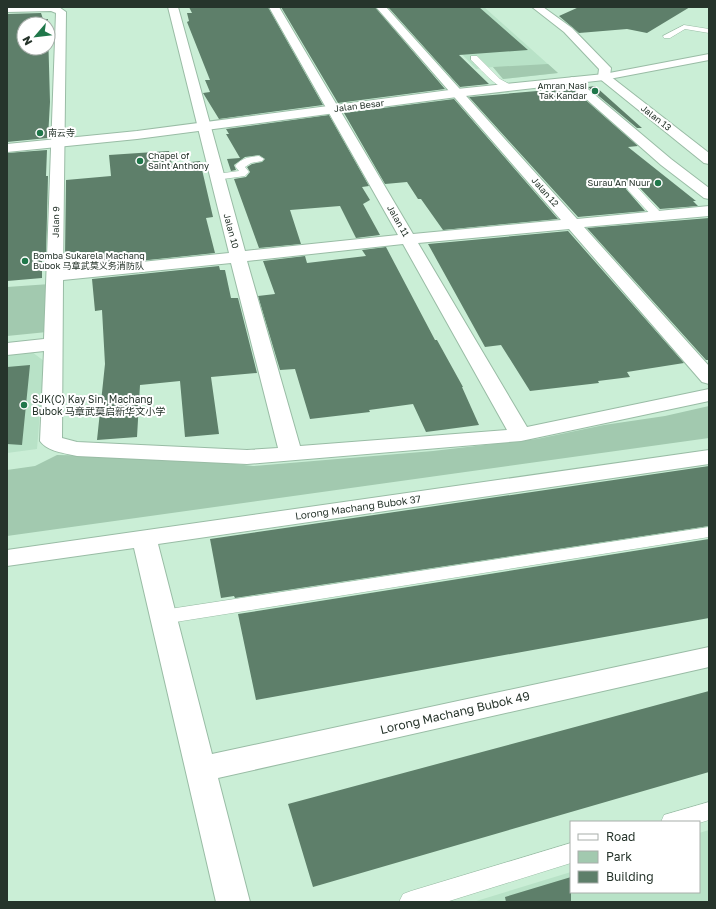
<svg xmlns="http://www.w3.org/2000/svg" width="716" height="909" viewBox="0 0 716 909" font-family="'Golos Text','Noto Sans SC',sans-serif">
	<rect width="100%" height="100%" fill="#caeed6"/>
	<path fill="#b8e2c7" d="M417 7H484L558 73 503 79 493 67 476 69Z
		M32 352 44 361 37 449 7 453V355Z
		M709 830V902H473L571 872V892H699V833Z"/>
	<path fill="#a2c9af" d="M548 64 558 73 503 79 493 67Z
		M50 284 47 332 7 336V287Z
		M709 406V438L7 536V470L35 466 57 455 173 457 253 466 433 451 537 439 604 425 665 416Z"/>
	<path fill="#5e7f6a" d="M189 7H268L323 105 219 119 203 93 210 92 205 80H210L187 22 189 21 187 13H192Z
		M281 7H375L445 89 338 103Z
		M388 7H479L528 50 459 55 489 84 460 87Z
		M579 7H690L647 33 627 29 579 33 559 16Z
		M41 13 43 19H48V24H24V48H48V30L50 102 48 138 7 142V14Z
		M595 86 642 128H637L588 87Z
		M572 88 638 146 628 147 696 201H693L698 206 660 209 637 185 632 184 627 185 626 189 645 211 578 217 469 97Z
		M454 99 558 219 443 230 421 199H418L407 182 385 184 344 113Z
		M329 115 369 186 362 187 370 200 363 204 380 235 356 238 340 206 290 210 301 244 259 248 234 179 246 177 250 172 247 167 252 164 262 162 265 159 259 155 245 157 234 165 236 170 231 171 227 159 240 158 226 134H229L226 129Z
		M47 150 46 176H48L46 257H42V278L7 281V153Z
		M169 151 172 164 200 161 213 217 206 218 215 253 91 266 90 254 65 256 66 180 111 176 109 155Z
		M709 218V360H706L587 228Z
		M568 231 684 363 627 372 630 377 598 381 599 383 530 391 501 345 485 347 428 244Z
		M386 247 435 340H437L463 387H462L479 425 426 432 413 404 369 410 370 412 310 419 295 369 280 370 258 296 275 294 263 261 305 256 307 263 366 256 362 250Z
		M219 266 220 270H225L231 298H238L257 373 211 377 219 434 185 437 180 381 140 385 137 437 97 440 105 364 102 310 95 311 92 279Z
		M30 365 22 445 7 444V367Z
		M709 466V526L235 598 234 596 221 598 210 539Z
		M709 539V618L256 700 238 614Z
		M709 691V772L313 887 288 804Z
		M571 877V902H506L505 897Z"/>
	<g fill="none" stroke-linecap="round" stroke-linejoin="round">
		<defs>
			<path id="lane" d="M684 25 709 29V33L685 29 670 38H664L663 36Z
				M471 56H477L500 79 511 85V89C498 91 480 68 471 60Z
				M259 156 264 159 262 161 251 163 245 167 249 172 245 176 216 180 211 177 216 174 239 171 235 166C242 158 249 157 259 156Z
				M632 185 636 186 662 214 663 216 662 218H654L628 190 627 188 628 186Z
				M709 527V537L163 624 157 622 154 617 157 612 163 610Z
				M709 802V820L699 823V822H661L664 815Z
				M571 843V863L446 902H399L403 894 411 891Z"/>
			<path id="street" d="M7 7H59L66 12 63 270 229 253 168 7H178L245 251 398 235 269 7H279L413 234 561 220 376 7H386L577 219 709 206V216L584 227 709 366V384L702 382 569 229 418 243 527 427 709 389V401L521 441 247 464 77 456C65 453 48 452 40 441L44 351 7 355V343L44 339 56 13 51 11 7 12ZM403 244 507 430 300 446 247 261ZM231 263 278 448 247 450 77 442 62 438 63 280Z
				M532 7H543L572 28 609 66 611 68 610 76 709 153V164L704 163 600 79 598 77 599 69 564 32Z
				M572 77 576 79 671 159 709 188V199L704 198 661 165 568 83 566 81 568 79Z
				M709 450V464L158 544 212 754 709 647V667L218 778 250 902H216L134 548 7 566V550Z"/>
			<path id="secondary" d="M709 54V60L604 80 457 97 137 139 7 152V144L137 131 457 89 604 74Z"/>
		</defs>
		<use href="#lane" stroke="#99bca5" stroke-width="1"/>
		<use href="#street" stroke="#99bca5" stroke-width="2"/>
		<use href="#secondary" stroke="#99bca5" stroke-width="2"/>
		<use href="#lane" fill="#fff" fill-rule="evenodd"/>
		<use href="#street" fill="#fff" fill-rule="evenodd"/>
		<use href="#secondary" fill="#fff" fill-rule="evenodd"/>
	</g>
	<g fill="#20774a" stroke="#fff" stroke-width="1.5">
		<circle cx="595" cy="91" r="4"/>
		<circle cx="40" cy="133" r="4"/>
		<circle cx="140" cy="161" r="4"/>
		<circle cx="658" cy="183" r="4"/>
		<circle cx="25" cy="261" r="4"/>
		<circle cx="24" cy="405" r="4"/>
	</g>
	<g text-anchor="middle" stroke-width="4" stroke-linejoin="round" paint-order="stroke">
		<g font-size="9" fill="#26342b" stroke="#fff" text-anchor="start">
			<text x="587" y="89" text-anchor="end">Amran Nasi<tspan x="587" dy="10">Tak Kandar</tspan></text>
			<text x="48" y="136">南云寺</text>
			<text x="148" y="159">Chapel of<tspan x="148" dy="10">Saint Anthony</tspan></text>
			<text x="650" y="186" text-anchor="end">Surau An Nuur</text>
			<text x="33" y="259">Bomba Sukarela Machang<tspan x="33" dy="10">Bubok 马章武莫义务消防队</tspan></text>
		</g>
		<g font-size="9" fill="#26342b" stroke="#fff">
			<text transform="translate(359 106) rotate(-7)" y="3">Jalan Besar</text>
			<text transform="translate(656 118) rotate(38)" y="3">Jalan 13</text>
			<text transform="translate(545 192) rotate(49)" y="3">Jalan 12</text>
			<text transform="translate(398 221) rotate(60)" y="3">Jalan 11</text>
			<text transform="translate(56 222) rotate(-89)" y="3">Jalan 9</text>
			<text transform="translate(231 231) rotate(75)" y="3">Jalan 10</text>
		</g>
		<g font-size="10" fill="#26342b" stroke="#fff" text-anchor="start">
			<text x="32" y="403">SJK(C) Kay Sin, Machang<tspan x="32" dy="12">Bubok 马章武莫启新华文小学</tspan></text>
		</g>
		<g font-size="10" fill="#26342b" stroke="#fff">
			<text transform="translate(358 507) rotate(-8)" y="4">Lorong Machang Bubok 37</text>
		</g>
		<g font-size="12" fill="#26342b" stroke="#fff">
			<text transform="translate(455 713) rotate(-13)" y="4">Lorong Machang Bubok 49</text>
		</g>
	</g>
	<rect width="716" height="909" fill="none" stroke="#26342b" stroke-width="16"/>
	<rect x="570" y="821" width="130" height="72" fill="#ffffff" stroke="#a8aeaa"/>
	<rect x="578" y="834" width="20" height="6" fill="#ffffff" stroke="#a8aeaa"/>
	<text x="606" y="841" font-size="12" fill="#26342b">Road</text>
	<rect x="578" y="851" width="20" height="12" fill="#a2c9af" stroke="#a8aeaa"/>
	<text x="606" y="861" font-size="12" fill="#26342b">Park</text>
	<rect x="578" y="871" width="20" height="12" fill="#5e7f6a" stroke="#a8aeaa"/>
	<text x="606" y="881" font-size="12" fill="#26342b">Building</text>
	<g transform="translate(36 36) rotate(242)"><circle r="19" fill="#ffffff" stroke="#a8aeaa"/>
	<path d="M0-3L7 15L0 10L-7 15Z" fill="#20774a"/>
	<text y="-6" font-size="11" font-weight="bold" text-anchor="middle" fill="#26342b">N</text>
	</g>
</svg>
